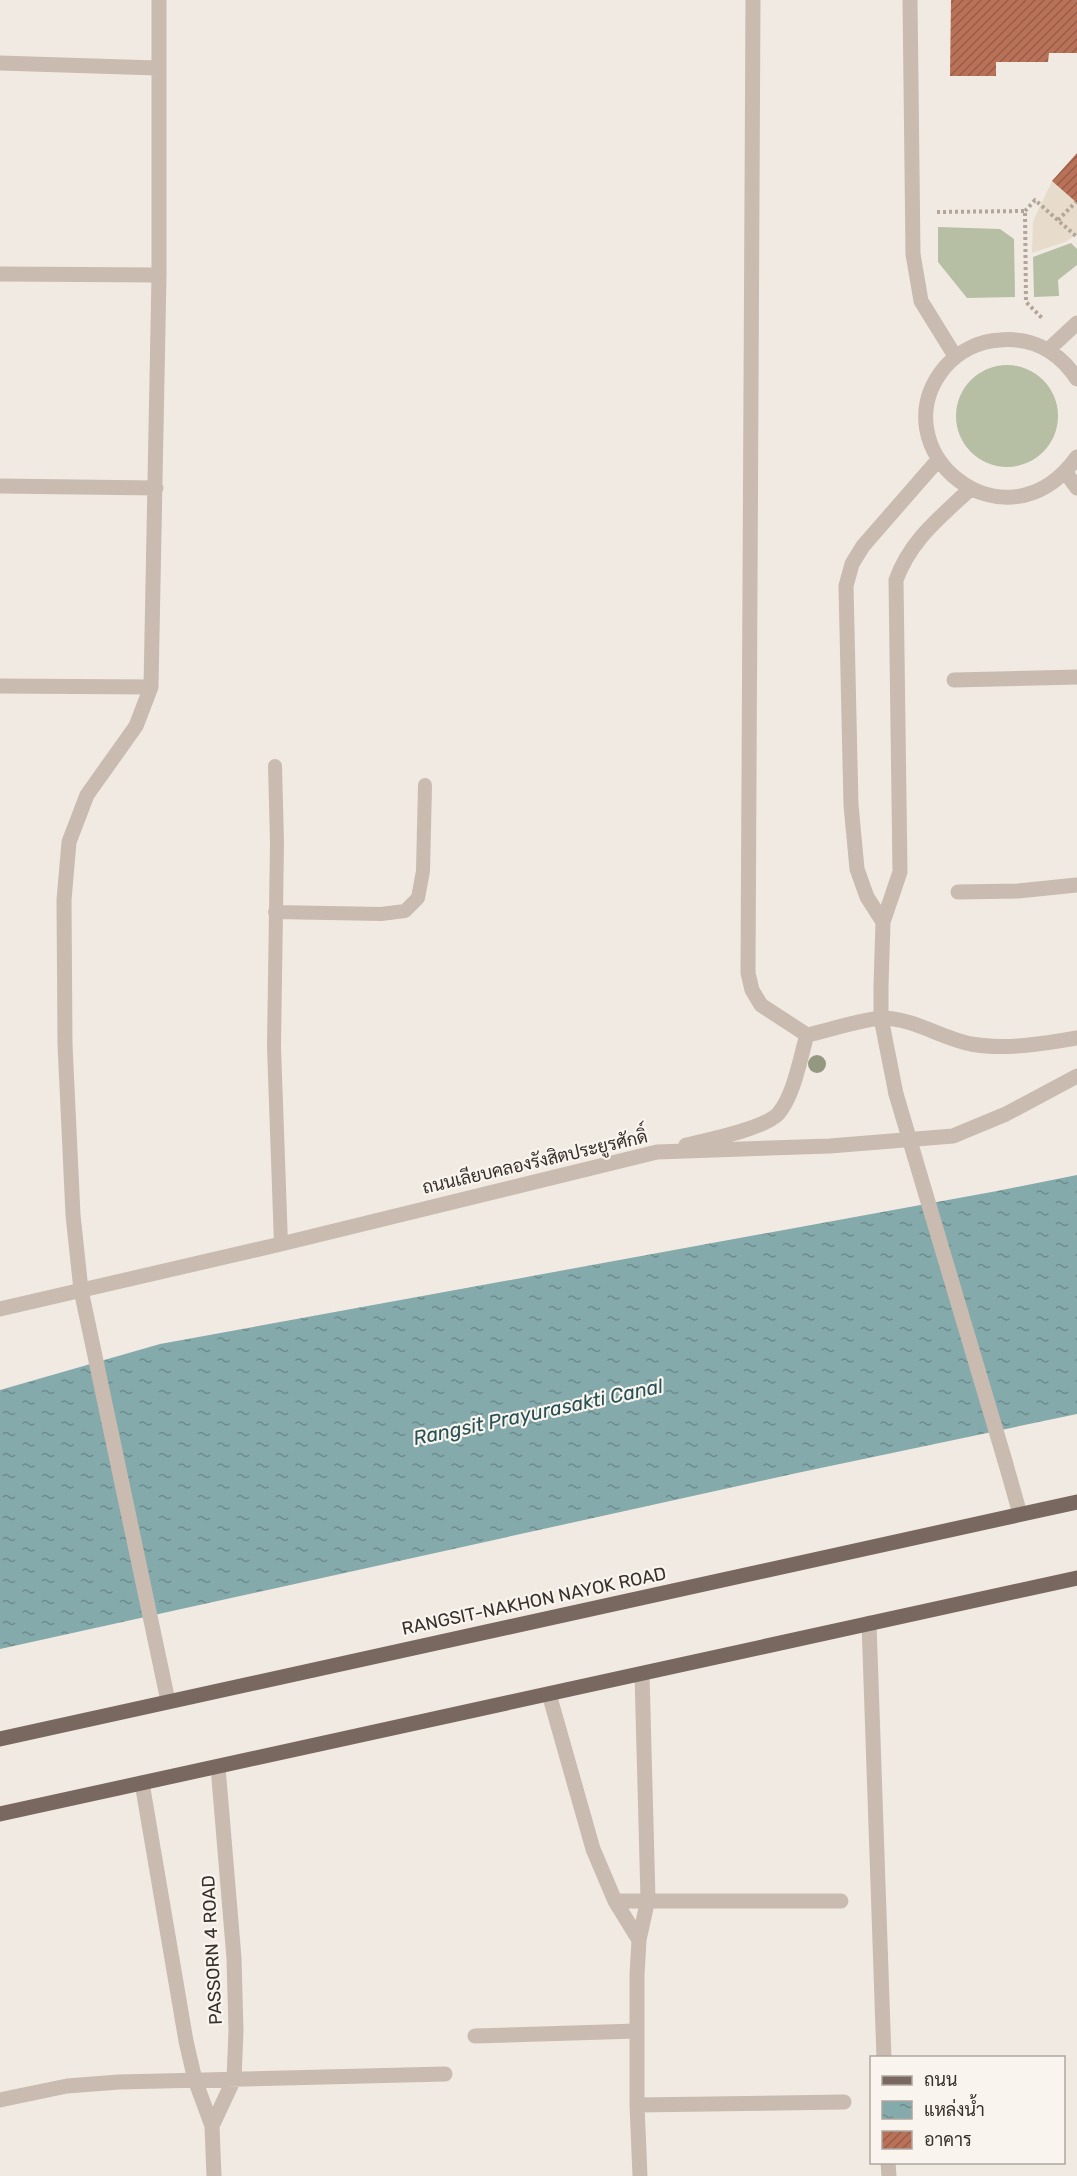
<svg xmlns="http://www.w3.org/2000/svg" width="1077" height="2176" viewBox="0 0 1077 2176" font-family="Rubik,Sarabun,sans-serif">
	<defs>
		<pattern id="water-ripples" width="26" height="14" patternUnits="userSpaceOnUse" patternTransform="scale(1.5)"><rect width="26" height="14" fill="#84aaac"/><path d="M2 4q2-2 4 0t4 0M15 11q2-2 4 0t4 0" fill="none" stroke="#6d8b8c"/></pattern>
		<pattern id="building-hatch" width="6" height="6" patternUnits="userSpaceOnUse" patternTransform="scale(1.5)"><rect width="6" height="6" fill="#b97158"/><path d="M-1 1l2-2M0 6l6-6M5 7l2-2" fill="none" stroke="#975d49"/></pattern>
	</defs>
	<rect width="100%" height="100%" fill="#f1eae2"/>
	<path fill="#b6bfa3" d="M938 227 1000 229 1014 239 1015 297 967 298 938 262Z
		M1071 243 1077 249V265L1058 280 1059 296 1034 297 1033 257Z
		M956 416a51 51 0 1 1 102 0a51 51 0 1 1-102 0Z"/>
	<path fill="#e7dbcb" d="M1052 181 1077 203V234L1065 242 1032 253 1033 221Z"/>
	<path fill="url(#water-ripples)" d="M1077 1175V1414L797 1473 0 1649V1390L160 1344 997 1191Z"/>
	<path fill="url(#building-hatch)" d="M951 0H1077V53H1049L1048 62H996V76H950Z
		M1077 153V203L1052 181Z"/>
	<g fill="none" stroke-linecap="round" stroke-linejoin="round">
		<path stroke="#b4a599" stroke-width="4" stroke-dasharray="3 3" stroke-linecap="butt" d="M1025 211 1035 200 1077 237
			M937 212 1025 211 1026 302 1043 319
			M1058 220 1076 202"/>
		<path stroke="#c9bbaf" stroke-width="14" d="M275 766 277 842 274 1047 281 1244
			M275 912 381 914 405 911 418 898 423 871 425 785"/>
		<path stroke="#c9bbaf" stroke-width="15" d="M159 0V275L151 687 136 726 87 795 69 842 64 900 65 1044 73 1215 81 1290 168 1701
			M753 0 748 973 752 990 761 1005 807 1035
			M910 0 913 254 921 301 955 356
			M0 63 157 68
			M0 274 159 275
			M1049 349 1077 323
			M1077 379C1059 352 1033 337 1000 340 979 341 959 351 945 367 877 449 1005 557 1077 457
			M1066 473 1077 488
			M0 486 156 488
			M954 680 1077 677
			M0 686 151 687
			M958 892 1018 891 1077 885
			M883 922 867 897 857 869 851 805 846 586 852 564 863 546 938 460
			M896 1094 881 1018V986L883 922 900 872 896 580C911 539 940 518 970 489
			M1005 1461 1020 1514
			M869 1623 884 2058
			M549 1694 593 1849 615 1901 639 1940
			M142 1783 186 2041 195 2080 212 2126 214 2176
			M615 1901H841
			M475 2036 637 2031
			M0 2100 67 2086 119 2082 445 2074
			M637 2105 844 2102
			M212 2126 234 2079 236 2031 234 1958 218 1767
			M888 2162 889 2176
			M640 2176 637 2105V1975L639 1940 648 1899 642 1674"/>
		<path stroke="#c9bbaf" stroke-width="15" d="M686 1145C708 1140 763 1129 778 1114 794 1096 800 1058 807 1035 826 1031 866 1018 883 1018 915 1019 941 1038 971 1044 1005 1050 1044 1044 1077 1038
			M0 1309 281 1244 657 1152 830 1146 953 1136 1006 1114 1077 1076"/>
		<path stroke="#78685f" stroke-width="15" d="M0 1739 1077 1502
			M0 1814 1077 1578"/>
		<path stroke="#c9bbaf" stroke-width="15" d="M896 1094 1005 1461"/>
	</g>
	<circle fill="#949881" cx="817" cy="1064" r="9"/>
	<g text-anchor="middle" stroke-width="4.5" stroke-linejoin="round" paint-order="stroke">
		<g font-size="18" fill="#38302c" stroke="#f9f4ee">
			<text transform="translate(535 1162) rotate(-13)" y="6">ถนนเลียบคลองรังสิตประยูรศักดิ์</text>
			<text transform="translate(534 1601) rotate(-12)" y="6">RANGSIT-NAKHON NAYOK ROAD</text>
			<text transform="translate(212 1950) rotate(-93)" y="6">PASSORN 4 ROAD</text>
		</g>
		<g font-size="20" font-style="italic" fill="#265256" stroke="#f9f4ee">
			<text transform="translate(538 1412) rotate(-12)" y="7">Rangsit Prayurasakti Canal</text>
		</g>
	</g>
	<rect x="870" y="2056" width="195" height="108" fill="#f9f4ee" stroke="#aca6a0" stroke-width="1.5"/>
	<rect x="882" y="2076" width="30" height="9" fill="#78685f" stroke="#aca6a0" stroke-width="1.5"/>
	<text x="924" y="2086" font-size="18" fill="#38302c">ถนน</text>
	<rect x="882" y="2101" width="30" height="18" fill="url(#water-ripples)" stroke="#aca6a0" stroke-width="1.5"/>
	<text x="924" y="2116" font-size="18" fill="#38302c">แหล่งน้ำ</text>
	<rect x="882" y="2131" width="30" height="18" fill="url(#building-hatch)" stroke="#aca6a0" stroke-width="1.5"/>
	<text x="924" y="2146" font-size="18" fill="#38302c">อาคาร</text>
</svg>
